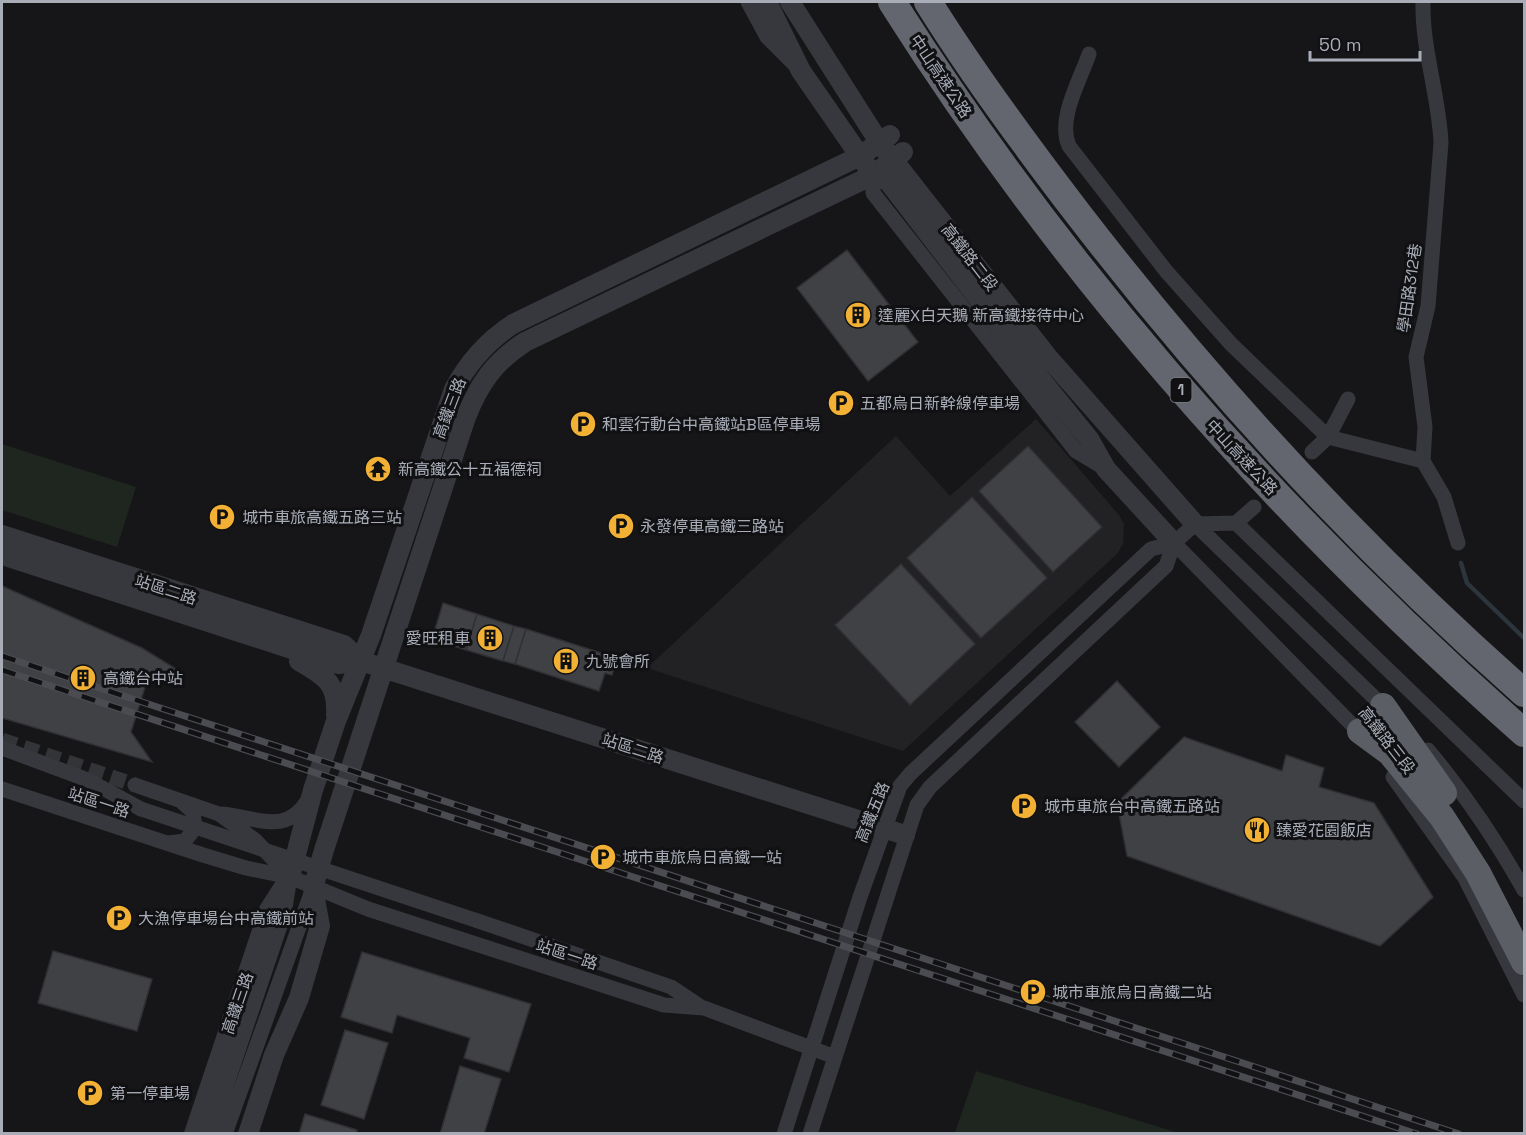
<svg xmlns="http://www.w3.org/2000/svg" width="1526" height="1135" viewBox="0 0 1526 1135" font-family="'Space Grotesk','Noto Sans TC',sans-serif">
	<rect width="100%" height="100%" fill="#161618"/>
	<path fill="#222225" d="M1036 419 1119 515 1124 524 1123 544 1117 554 903 751 647 668 896 436 950 496Z"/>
	<path fill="#1e261f" d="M2 444 136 487 117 547 2 510Z
		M976 1071 1179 1133H955Z"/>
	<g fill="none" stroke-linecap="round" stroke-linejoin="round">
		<path stroke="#2c353c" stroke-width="4.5" d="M1461 563 1467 583 1524 638"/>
	</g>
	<path fill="#404145" stroke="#303034" stroke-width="1.5" d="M847 250 918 342 868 381 797 288Z
		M1028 446 1102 527 1053 572 979 491Z
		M380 461 385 472 376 477 371 466Z
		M972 497 1047 578 981 638 907 558Z
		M901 564 975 644 910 705 835 625Z
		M2 586 142 648 181 672 146 684 131 732 152 762 2 718Z
		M443 603 477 614 466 650 432 639Z
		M477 614 514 626 503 661 466 650Z
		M514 626 526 629 515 664 503 661Z
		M526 629 617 658 612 675 605 673 599 691 515 664Z
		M1117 681 1160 727 1119 767 1075 722Z
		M1184 737 1282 771 1286 755 1324 768 1319 787 1374 803 1433 897 1380 946 1127 856 1117 803Z
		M53 951 152 979 137 1031 38 1003Z
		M362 952 531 1004 509 1072 464 1058 470 1038 397 1015 392 1033 341 1017Z
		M345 1030 388 1043 364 1119 321 1105Z
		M460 1066 501 1079 484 1134H440Z
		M305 1114 357 1130 356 1134H299Z"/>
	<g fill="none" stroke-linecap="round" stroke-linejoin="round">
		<path stroke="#333438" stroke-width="15" stroke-dasharray="15 8" stroke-linecap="butt" d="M2 740 135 785"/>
		<path stroke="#37383d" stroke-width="15" d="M748 2 767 37 794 64
			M1089 54C1080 81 1057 119 1069 146L1166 271 1231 344 1328 437 1348 399
			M873 175V193L1076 451 1106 469
			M1312 452 1328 437 1423 461 1425 427 1416 357 1428 306 1441 143C1439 95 1422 50 1423 2
			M1423 461 1444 497 1458 543
			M1236 523 1524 801
			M1195 524 1387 710
			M1195 524 1236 523 1254 507
			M1174 543 1365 738
			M2 748 88 780 141 809
			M1428 750C1465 794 1496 840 1524 890
			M1393 777 1465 878 1524 995
			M135 785 219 814 255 840 290 877
			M2 789 203 855 246 868 290 877 368 909 664 1005 704 1008 835 1057
			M222 814C257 817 287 837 309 798
			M168 843 185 841 195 828 193 812 182 802
			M478 921 671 987 701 1007
			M210 1134 284 914 289 883
			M225 1134 313 888
			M784 1134 860 897 900 786 910 774 1151 549 1174 543 1195 524
			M810 1134 917 805 930 787 1166 566 1174 543"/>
		<path stroke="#37383d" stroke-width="20" d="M767 2 801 71 873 175 888 181 1034 371 1089 439 1106 469 1174 543
			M790 2 879 142 1047 356 1195 524
			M2 535 344 645 361 661
			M2 555 338 664 361 661 905 835
			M299 661C324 676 338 682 336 715
			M194 1134 269 910 290 877 313 790 336 721 371 635 454 389C469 361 487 341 513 324L860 156 890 135
			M248 1134 274 1055 299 998 320 926 313 888 324 850 466 417C479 384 494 362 525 342L873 175 903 152"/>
		<path stroke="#5b5e65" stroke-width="26" d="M1383 706 1444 793
			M1360 731 1390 753 1442 817 1478 873 1524 962"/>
		<path stroke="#63666e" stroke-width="28" d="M892 2C1065 276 1282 519 1524 733
			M928 2C974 76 1026 146 1079 215 1213 389 1360 548 1524 693"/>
		<defs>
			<path id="rail" d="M2 656 1459 1134
				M2 670 1417 1134"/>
		</defs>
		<use href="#rail" stroke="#4a4c52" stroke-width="7"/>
		<use href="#rail" stroke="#111113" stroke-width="4.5" stroke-dasharray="14" stroke-linecap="butt"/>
		<path stroke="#37383d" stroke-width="15" d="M141 809 478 921"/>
	</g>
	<defs>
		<symbol id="building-disc" viewBox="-11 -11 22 22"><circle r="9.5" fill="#f2b134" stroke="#111113"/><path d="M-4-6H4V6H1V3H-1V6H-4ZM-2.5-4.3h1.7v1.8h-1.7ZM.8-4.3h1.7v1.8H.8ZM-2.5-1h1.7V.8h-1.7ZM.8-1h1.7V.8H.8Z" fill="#111"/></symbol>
		<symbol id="parking-disc" viewBox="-11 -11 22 22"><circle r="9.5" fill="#f2b134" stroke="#111113"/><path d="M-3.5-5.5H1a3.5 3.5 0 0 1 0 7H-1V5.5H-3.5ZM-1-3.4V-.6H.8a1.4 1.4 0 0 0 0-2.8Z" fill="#111"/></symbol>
		<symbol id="temple-disc" viewBox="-11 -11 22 22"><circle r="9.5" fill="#f2b134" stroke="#111113"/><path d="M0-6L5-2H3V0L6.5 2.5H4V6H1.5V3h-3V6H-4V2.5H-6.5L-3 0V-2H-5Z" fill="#111"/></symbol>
		<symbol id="restaurant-disc" viewBox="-11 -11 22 22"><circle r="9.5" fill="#f2b134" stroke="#111113"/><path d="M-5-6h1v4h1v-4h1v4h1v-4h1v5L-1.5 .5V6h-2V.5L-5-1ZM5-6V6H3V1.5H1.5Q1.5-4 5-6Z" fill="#111"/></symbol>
	</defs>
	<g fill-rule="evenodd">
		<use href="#building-disc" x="843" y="300" width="30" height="30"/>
		<use href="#parking-disc" x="826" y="388" width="30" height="30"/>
		<use href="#parking-disc" x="568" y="409" width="30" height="30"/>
		<use href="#temple-disc" x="363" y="454" width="30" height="30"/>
		<use href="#parking-disc" x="207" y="502" width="30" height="30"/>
		<use href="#parking-disc" x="606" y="511" width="30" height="30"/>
		<use href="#building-disc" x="475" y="623" width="30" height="30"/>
		<use href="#building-disc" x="551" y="646" width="30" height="30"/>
		<use href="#building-disc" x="68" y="663" width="30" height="30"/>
		<use href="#parking-disc" x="1009" y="791" width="30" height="30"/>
		<use href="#restaurant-disc" x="1242" y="815" width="30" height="30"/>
		<use href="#parking-disc" x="588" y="842" width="30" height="30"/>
		<use href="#parking-disc" x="104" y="903" width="30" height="30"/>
		<use href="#parking-disc" x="1018" y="977" width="30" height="30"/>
		<use href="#parking-disc" x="75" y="1078" width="30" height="30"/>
	</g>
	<g text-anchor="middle" stroke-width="6" stroke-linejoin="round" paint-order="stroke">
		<rect fill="#111113" stroke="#7b7e86" stroke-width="1.5" x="1170.5" y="378" width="21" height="24" rx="4.5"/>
		<g font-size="15" font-weight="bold" fill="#a8adb8">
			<text x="1181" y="395">1</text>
		</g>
		<g font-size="16" fill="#a8adb8" stroke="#111113">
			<text transform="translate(941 76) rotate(56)" y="6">中山高速公路</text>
			<text transform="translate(970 257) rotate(52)" y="6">高鐵路二段</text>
			<text transform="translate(1409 288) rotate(-82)" y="6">學田路312巷</text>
			<text transform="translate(449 408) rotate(-69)" y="6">高鐵三路</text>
			<text transform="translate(1242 457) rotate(47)" y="6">中山高速公路</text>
			<text transform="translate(166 589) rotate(18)" y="6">站區二路</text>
			<text transform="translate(1387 740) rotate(52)" y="6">高鐵路三段</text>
			<text transform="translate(633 748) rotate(18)" y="6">站區二路</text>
			<text transform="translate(99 802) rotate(18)" y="6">站區一路</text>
			<text transform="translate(872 812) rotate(-68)" y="6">高鐵五路</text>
			<text transform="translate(567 954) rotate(18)" y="6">站區一路</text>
			<text transform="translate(237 1003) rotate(-71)" y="6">高鐵三路</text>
		</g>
		<g font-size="16" fill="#a8adb8" stroke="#111113" text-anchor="start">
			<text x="878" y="321">達麗X白天鵝 新高鐵接待中心</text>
			<text x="860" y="409">五都烏日新幹線停車場</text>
			<text x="602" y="430">和雲行動台中高鐵站B區停車場</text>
			<text x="398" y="475">新高鐵公十五福德祠</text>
			<text x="242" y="523">城市車旅高鐵五路三站</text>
			<text x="640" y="532">永發停車高鐵三路站</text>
			<text x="470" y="644" text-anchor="end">愛旺租車</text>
			<text x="586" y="667">九號會所</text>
			<text x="103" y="684">高鐵台中站</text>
			<text x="1044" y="812">城市車旅台中高鐵五路站</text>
			<text x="1276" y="836">臻愛花園飯店</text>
			<text x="622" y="863">城市車旅烏日高鐵一站</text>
			<text x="138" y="924">大漁停車場台中高鐵前站</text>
			<text x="1052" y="998">城市車旅烏日高鐵二站</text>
			<text x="110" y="1099">第一停車場</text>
		</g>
	</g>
	<rect width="1526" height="1135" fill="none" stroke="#a8adb8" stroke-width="6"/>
	<path d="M1310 51v9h110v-9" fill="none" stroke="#a8adb8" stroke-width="3"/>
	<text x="1319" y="51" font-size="18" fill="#a8adb8" stroke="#111113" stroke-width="4.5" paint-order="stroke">50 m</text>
</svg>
